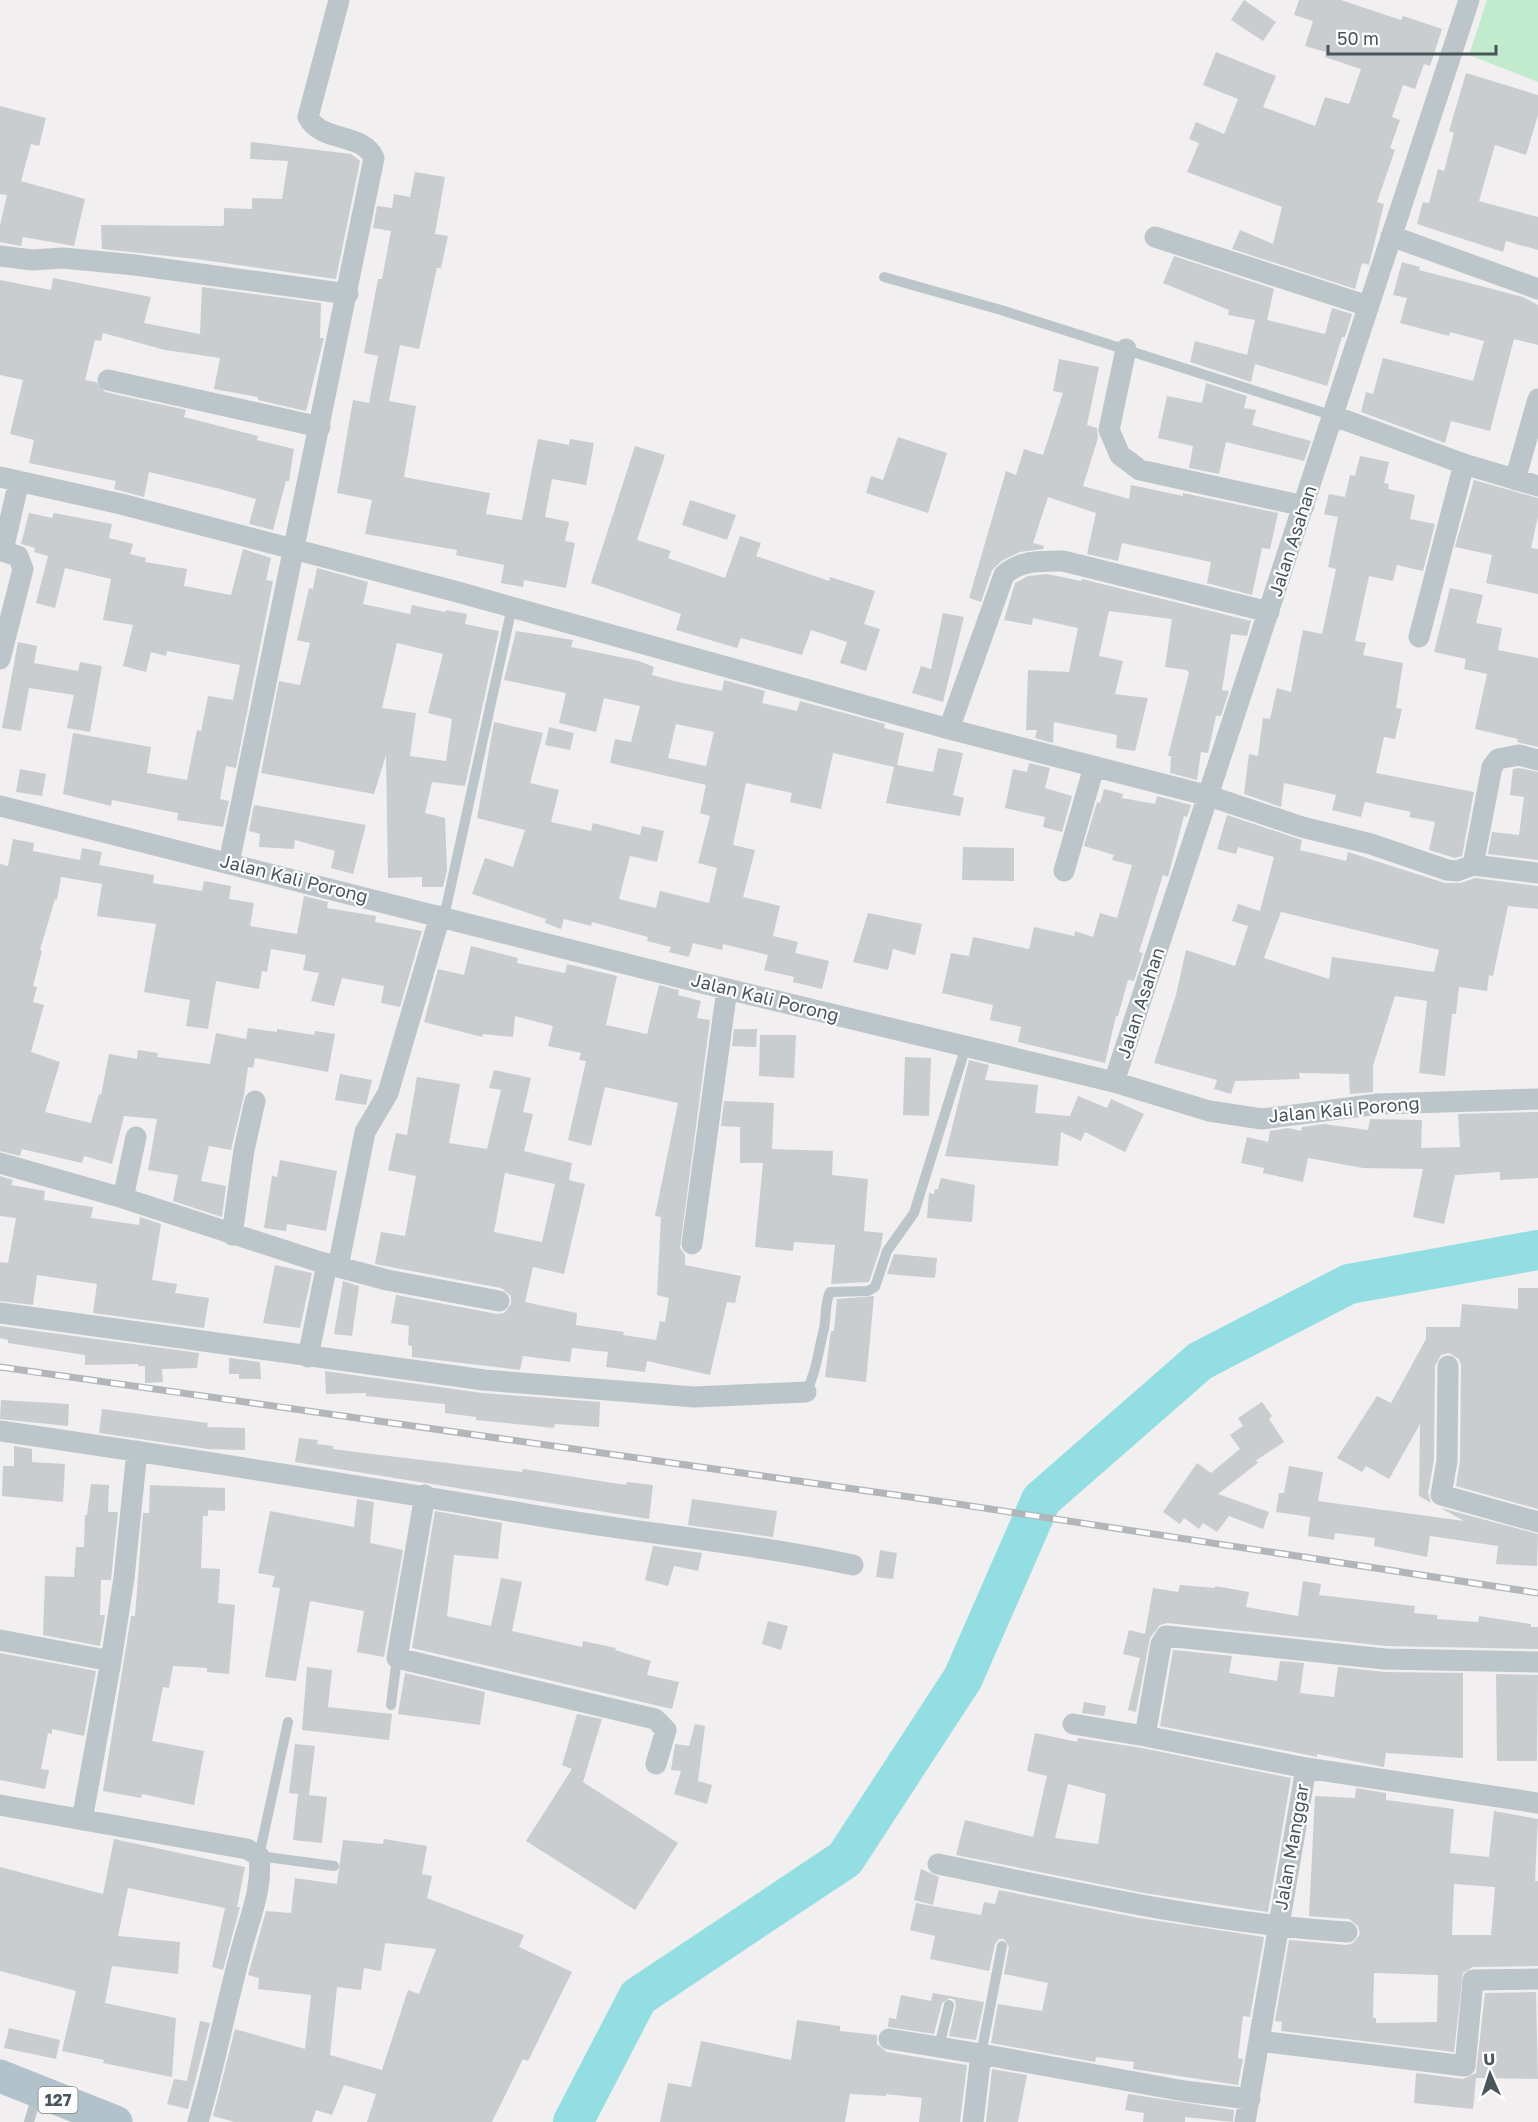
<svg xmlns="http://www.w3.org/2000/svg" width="1538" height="2122" viewBox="0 0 1538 2122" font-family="'Golos Text',sans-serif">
	<rect width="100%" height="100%" fill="#f1efef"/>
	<path fill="#c1ebcc" d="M1487 0H1538V82L1469 55Z"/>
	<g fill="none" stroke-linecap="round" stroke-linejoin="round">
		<path stroke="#93dee3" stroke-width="40" d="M573 2122 638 1997 845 1859 963 1678 1041 1500 1200 1361 1349 1284 1538 1250"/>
	</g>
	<path fill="#c9cdd0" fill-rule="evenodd" d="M1244 0 1276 22 1263 41 1231 20Z
		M1299 0H1341L1401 20 1403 16 1442 29 1430 66 1424 64 1415 89 1403 85 1392 117 1400 120 1390 148 1395 150 1377 202 1384 204 1369 265 1362 263 1355 289 1232 249 1240 230 1273 244 1282 207 1187 172 1199 143 1189 139 1196 122 1224 134 1238 99 1203 85 1216 52 1276 76 1263 107 1315 126 1325 97 1349 104 1361 69 1325 57 1326 52 1305 46 1313 21 1294 15Z
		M1466 73 1538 95V115L1526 155 1495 145 1479 201 1538 217V250L1506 241 1503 252 1417 224 1423 202 1429 203 1438 169 1444 171 1454 133 1449 131Z
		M0 106 46 118 39 146 31 144 21 181 85 199 74 246 23 237 21 246 0 242V225L7 195 0 194Z
		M251 142 351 154 360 161 336 279 196 259 102 249 101 225 221 226 224 225V208L252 209V198L282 199 288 161 250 159Z
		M415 172 445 177 435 234 448 236 441 268H437L419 349 400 345 389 401 416 406 404 477 490 493 486 514 522 520 538 439 569 445 570 439 594 443 586 485 552 479 545 517 569 522 565 541 575 543 566 588 524 580 523 587 501 583 504 565 456 555 457 550 365 534 372 500 337 493 353 400 369 403 378 356 364 353 378 279H382L391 231 373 228 377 206 392 208 394 194 410 197Z
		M1174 256 1274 289 1267 320 1325 334 1332 308 1352 314 1345 337H1342L1327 386 1255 364 1251 382 1190 362 1195 341 1247 355 1255 320 1228 315 1229 310 1163 283Z
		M1402 262 1420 267 1419 270 1523 297 1538 305V345L1514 339 1490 431 1451 421 1445 443 1361 412 1366 392 1373 394 1383 358 1473 381 1484 341 1450 332 1449 336 1400 323 1407 298 1393 295Z
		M53 278 151 297 144 323 200 334 202 287 321 303 320 338H324L306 411 258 400V397L214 389 220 358 165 350 103 333 101 341 95 340 85 380 96 382 105 392 186 410 184 417 258 436 257 440 294 449 289 481H286L273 530 249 524 256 499 220 489 149 472 144 497 114 489 116 481 29 463 34 440 10 434 23 380 0 375V280L51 290Z
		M1059 359 1099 367 1087 425 1097 428 1098 438 1083 486 1129 499 1131 485 1183 496V493L1278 513 1270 549 1262 548 1252 595 1207 583 1211 562 1122 543 1118 561 1087 554 1096 513 1048 497 1033 543 1044 546 1043 549 1020 552 1003 560 992 570 981 602 969 598 1006 471 1016 475 1024 449 1043 455 1063 393 1053 391Z
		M1206 383 1247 396 1244 408 1256 410 1252 425 1311 441 1304 461 1226 442 1219 474 1189 468 1193 446 1158 438 1167 396 1202 403Z
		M898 437 947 453 928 513 866 493 871 476 883 480Z
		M635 446 665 455 637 540 671 551 668 558 725 578 740 536 761 543 756 556 829 581 830 577 875 591 864 624 880 629 866 671 840 663 847 642 811 630 802 655 741 638 737 648 676 630 681 614 591 583Z
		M1360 456 1389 462 1384 483 1389 484 1388 489 1415 495 1410 519 1435 524 1423 571 1397 565 1393 581 1369 576 1355 641 1366 643 1363 655 1403 663 1396 708 1402 709 1395 739 1384 737 1376 773 1474 792 1462 856 1455 858 1429 850 1435 822 1409 817 1411 812 1365 802 1361 817 1332 810 1336 795 1284 783 1281 807 1244 794 1249 754 1258 756 1263 718 1270 719 1277 688 1291 692 1303 630 1322 634 1336 569 1328 567 1338 517 1324 514 1329 494 1345 497 1350 475 1355 476Z
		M1474 480 1538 498V516L1531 548 1538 549V594L1486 583 1492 555 1455 547Z
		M690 500 736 515 727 540 682 525Z
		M29 513 52 518 54 513 112 524 109 538 133 544 130 554 146 558 145 562 187 569 184 586 231 595 243 549 271 558 266 580 273 581 236 768 226 766 220 799 229 801 223 827 177 820 178 813 112 800 111 806 63 794 73 733 151 747 147 773 187 780 197 730 201 731 208 696 233 700 240 665 167 651 166 656 151 652 146 672 123 666 133 625 103 620 111 579 65 568 55 608 36 603 48 556 34 552 35 548 21 544Z
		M317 568 368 582 363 604 410 614 412 605 445 612 446 610 467 614 465 624 499 631 465 786 432 782 425 813 445 818 447 870 443 887H422V877L388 878 386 755 374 794 261 773 279 681 300 685 310 643 297 640 309 588 313 589ZM397 643 443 654 428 713 452 719 446 761 410 756 416 713 382 708Z
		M1047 574 1081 581 1082 579 1251 621 1247 636 1231 634 1222 690 1229 691 1221 716H1216L1208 753 1201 752 1197 780 1170 773 1171 756H1168L1189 673 1187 670 1165 667 1172 619 1109 611 1099 656 1123 661 1115 694 1148 698 1135 751 1116 748 1117 735 1054 722 1053 743 1035 738 1037 730H1026L1028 670 1069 672 1078 628 1033 618 1032 625 1004 620 1015 583 1028 576Z
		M1450 588 1483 595 1476 623 1502 628 1498 650 1538 658V747L1517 742 1518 739 1475 729 1487 674 1464 669 1466 659 1434 652Z
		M943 613 964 617 943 702 912 693 921 666 931 669Z
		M516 631 573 640 571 647 639 661 654 667 652 675 678 682 722 691 724 680 765 691 762 703 797 711 800 701 885 724 884 728 904 733 897 765 933 772 938 748 963 753 953 795 964 798 960 816 886 803 894 767 833 753 821 809 790 802 792 793 746 783 733 845 755 850 743 897 780 906 773 936 798 942 795 953 829 961 822 989 793 982 794 977 764 970 768 955 723 944 722 950 693 943 689 957 669 952 671 947 647 941 648 937 592 922 591 926 564 919 561 929 545 923 546 919 472 894 485 858 513 867 525 830 477 818 494 722 543 733 530 783 559 790 551 822 591 831 593 823 640 835 642 826 664 831 657 862 630 856 619 899 656 908 660 891 709 903 717 868 698 863 710 816 700 813 706 785 610 763 615 739 631 742 640 706 604 698 596 732 559 723 566 693 504 680ZM676 724 714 732 706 766 668 758Z
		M18 642 37 646 34 663 78 671 80 662 102 666 90 732 67 728 74 695 29 688 21 731 2 728Z
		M549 727 574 733 570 750 545 745Z
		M1029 763 1050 768 1045 788 1072 796 1062 832 1043 827 1045 817 1005 808 1013 769 1027 772Z
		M1519 768 1538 772V860L1488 854 1492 832 1519 835 1524 797 1510 795 1513 769Z
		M20 769 46 774 42 796 16 792Z
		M1104 789 1123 794 1122 798 1155 804 1157 796 1191 805 1187 817 1184 816 1168 877 1163 875 1139 952 1143 953 1134 981 1128 980 1118 1016H1116L1105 1063 1018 1042 1021 1027 990 1020 993 1005 942 993 951 953 969 956 973 937 1029 949 1034 927 1074 936 1075 931 1093 937 1100 913 1117 918 1132 865 1112 860 1114 855 1084 846 1097 802 1100 803Z
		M254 805 366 825 353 874 331 868 335 851 295 840 294 849 259 847 260 834 249 831Z
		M1227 815 1302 840 1300 850 1346 861 1348 852 1445 883H1461L1475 878 1538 886V909L1508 906 1493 976 1489 975 1487 991 1459 987 1456 1014H1452L1445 1076 1419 1073 1427 1001 1395 996 1373 1066V1092L1350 1094 1349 1074 1299 1073 1300 1079 1235 1081 1231 1094 1214 1089 1217 1080 1154 1063 1176 995 1186 950 1235 966 1248 926 1232 921 1238 904 1260 911 1274 857 1238 847 1236 854 1217 849ZM1281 912 1439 950 1434 972 1332 957 1329 979 1264 958Z
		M13 839 34 843 33 851 80 860 82 848 102 852 99 865 154 875 153 883 202 891 204 881 231 886 229 899 254 903 250 926 297 934 304 896 328 902 327 908 376 916 375 922 422 931 400 1007 381 1003 384 986 342 978 334 1006 311 1001 319 973 303 970 306 955 271 949 267 972 262 971 259 989 216 981 208 1029 186 1026 190 1000 144 992 156 924 97 916 102 884 61 877 57 900 55 899 40 950 42 951 33 986 37 987 33 1002 44 1005 31 1052 60 1062 45 1112 91 1123 99 1094 101 1095 109 1054 137 1059 138 1050 158 1053 157 1057 210 1064 216 1033 246 1039 248 1028 277 1032V1029L314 1035 315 1031 335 1034 328 1072 255 1058 253 1068 248 1067 244 1095 231 1150 209 1146 201 1181 226 1186 222 1217 173 1201 178 1175 148 1170 157 1119 124 1116 112 1164 84 1156 82 1163 22 1149 20 1156 0 1151V864L8 866Z
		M963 847 1014 848V881L962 880Z
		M868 913 922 924 915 955 893 949 888 970 853 962Z
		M471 946 518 958 517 963 565 973 567 964 617 976 606 1025 647 1034 659 985 679 990 678 995 701 1001 697 1018 710 1020 680 1248 685 1255V1265L741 1276 735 1303 727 1302 710 1375 647 1361 645 1372 606 1367 608 1352 572 1348 570 1362 523 1356 520 1370 412 1357V1346L408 1345 409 1326 391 1323 396 1295 497 1314 504 1313 511 1304V1296L501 1288 375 1264 381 1232 405 1236 416 1176 388 1170 396 1133 407 1135 417 1077 460 1084 449 1143 487 1149 501 1090 489 1088 494 1070 531 1078 523 1112 533 1114 524 1151 572 1163 569 1180 585 1184 564 1274 533 1267 525 1302 577 1313 576 1325 624 1332 623 1335 656 1340 660 1321 665 1322 669 1298 657 1295 661 1217 655 1216 678 1103 605 1087 591 1146 568 1140 586 1061 579 1060 581 1053 548 1046 553 1026 515 1016 513 1037 483 1034 482 1037 424 1022 438 969 464 975ZM505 1173 555 1184 542 1242 494 1232Z
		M734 1029H757L756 1047 732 1046Z
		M760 1035H796L794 1078 759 1076Z
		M905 1057 931 1058 929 1116 903 1115Z
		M969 1060 989 1065 985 1080 1038 1085 1035 1113 1070 1116 1078 1096 1107 1108 1111 1099 1144 1114 1125 1152 1085 1132 1081 1141 1061 1132 1058 1166 945 1156Z
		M340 1074 372 1080 366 1105 335 1100Z
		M724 1101 774 1103 772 1149 833 1151 832 1175 868 1179 864 1231 883 1233 881 1246 869 1282 831 1284 835 1245 794 1242 793 1251 755 1247 763 1163H740V1127L721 1126Z
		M1538 1112V1178L1500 1180V1172L1455 1175 1444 1224 1413 1217 1423 1169 1363 1168 1308 1158 1303 1182 1263 1173 1264 1168 1241 1163 1247 1137 1268 1142 1270 1131 1288 1128 1301 1131 1302 1127 1324 1124 1368 1130 1370 1119 1422 1120 1421 1148 1460 1147 1458 1114Z
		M280 1160 337 1171 326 1231 287 1224 286 1231 264 1228 272 1176 277 1177Z
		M0 1176 13 1180 11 1185 45 1191 44 1200 93 1207 91 1218 139 1225 140 1217 161 1224 152 1280 177 1284 175 1293 209 1298 204 1328 93 1313 97 1284 37 1275 33 1305 0 1301V1262L8 1263 16 1218 0 1216Z
		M941 1178 975 1185 972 1222 927 1218 929 1193 934 1194 935 1189H938Z
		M894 1254 937 1258 935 1278 887 1274Z
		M275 1265 312 1273 300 1328 263 1323Z
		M343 1281 359 1286 352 1336 334 1334Z
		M1518 1288H1538V1509L1456 1486 1460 1461 1461 1366 1459 1359 1449 1353 1441 1355 1435 1366 1434 1460 1428 1493 1431 1503 1419 1496 1420 1424 1389 1479 1366 1466 1362 1472 1337 1458 1377 1396 1391 1403 1426 1339V1327H1460L1462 1304 1518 1309Z
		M874 1296 866 1382 825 1377 830 1337 831 1331H834L837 1299Z
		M0 1326 199 1353 197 1368 162 1369 163 1382 145 1383V1366H138V1364L85 1365V1355L8 1343V1340L0 1338Z
		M229 1358 260 1362 261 1379H239V1374H229Z
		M325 1371 482 1393 600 1402 599 1427 555 1424 554 1428 476 1420V1417L445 1413V1404L366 1396V1393L326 1394Z
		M1 1400 69 1404 68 1426 0 1419Z
		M1262 1402 1272 1416 1269 1419 1284 1442 1255 1461 1259 1462 1218 1494 1269 1512 1263 1529 1229 1516 1217 1532 1203 1523 1199 1529 1184 1518 1180 1524 1163 1512 1197 1463 1211 1473 1240 1449 1230 1435 1243 1426 1238 1418Z
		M102 1409 208 1423 207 1427 245 1428V1450L208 1449 99 1433Z
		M299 1438 318 1440 317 1444 333 1446V1449L372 1454 522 1472 523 1469 626 1485 627 1482 653 1485 649 1519 295 1462Z
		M14 1446 32 1449V1462L65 1464 63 1502 2 1496 3 1466H14Z
		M1289 1466 1323 1472 1318 1501 1464 1521 1441 1508 1538 1534 1537 1566 1496 1564 1498 1546 1430 1536 1427 1557 1374 1546 1375 1538 1335 1533 1334 1540 1308 1536 1310 1517 1276 1512 1279 1493H1284Z
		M91 1484 109 1485 108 1512H118L111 1580H101L100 1615H105L100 1646 43 1635 45 1576 74 1577 76 1547H84L85 1515H87Z
		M150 1485 225 1488V1511L208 1510V1516H203L201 1568 220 1569 218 1603 235 1605 229 1674 207 1672V1668L173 1666 169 1688 163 1687 152 1741 204 1751 194 1805 142 1794 141 1798 103 1791 131 1616H135L143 1513H149Z
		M357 1499 374 1502 370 1543 403 1550 384 1657 357 1652 364 1611 310 1601 296 1681 265 1677 280 1588 272 1587 275 1576 258 1573 270 1511 354 1527Z
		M692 1499 777 1511 773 1537 688 1525Z
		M435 1511 502 1523 498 1559 454 1555 447 1616 491 1626 501 1578 522 1582 512 1631 582 1647 583 1641 616 1648 615 1650 651 1661 647 1675 679 1682 672 1709 412 1648Z
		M653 1546 702 1553 698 1571 674 1566 668 1586 645 1580Z
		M880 1550 897 1553 893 1579 876 1577Z
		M1303 1581 1321 1584 1319 1595 1415 1606 1414 1613 1437 1615V1619L1478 1622 1479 1616 1531 1624V1627H1538V1649L1386 1646 1167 1623 1160 1625 1150 1638 1136 1712 1128 1710 1140 1658 1123 1654 1129 1630 1145 1634 1153 1588 1178 1592 1180 1585 1215 1588V1586L1249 1592 1246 1607 1298 1616Z
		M768 1621 788 1626 781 1650 762 1644Z
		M1173 1650 1232 1656 1229 1673 1277 1681 1280 1661 1304 1663 1300 1693 1334 1697 1338 1667 1385 1672 1463 1673V1758L1386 1753 1384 1767 1317 1754V1757L1308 1755 1160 1726Z
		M0 1653 96 1671 84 1736 52 1729V1734L48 1733 41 1769 49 1770 45 1789 0 1780Z
		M307 1667 332 1670 328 1707 392 1714 389 1740 302 1730Z
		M405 1673 485 1692 480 1725 398 1714Z
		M1496 1674 1538 1675 1537 1761H1497Z
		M1084 1702 1106 1706 1104 1716 1082 1713Z
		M577 1714 602 1719 583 1782 678 1843 635 1910 526 1841 572 1769 562 1765Z
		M695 1724 705 1726 698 1781 712 1785 707 1804 674 1794 681 1771 671 1770 675 1744 689 1746Z
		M1035 1733 1073 1741 1077 1742 1078 1738 1142 1748 1291 1778 1268 1912 1144 1893 956 1855 965 1820 1033 1837 1047 1776 1027 1771ZM1068 1784 1106 1794 1098 1844 1055 1838Z
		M295 1744 315 1746 309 1795 289 1793Z
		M1356 1788 1386 1793V1800L1454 1809 1450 1853 1489 1857 1494 1811 1538 1819 1535 1881H1538V1966L1473 1967 1463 1973 1454 2052 1281 2031 1282 2022 1275 2021 1289 1940 1347 1945 1353 1943 1360 1934 1358 1926 1349 1919 1309 1916 1315 1796 1355 1798ZM1454 1884 1495 1887 1491 1935H1452ZM1374 1973 1438 1975 1437 2022 1376 2023V2018H1373Z
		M298 1794 327 1797 322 1843 293 1840Z
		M114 1839 245 1867 237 1907H240L223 1970 212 1967 225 1908 128 1888 118 1936 180 1942 178 1974 112 1966 105 2003 176 2018 172 2077 103 2063 104 2060 62 2051 76 1991 0 1971V1867L103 1894Z
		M384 1839 427 1846 422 1874 432 1876 427 1898 524 1935 519 1947 572 1972 528 2061 523 2059 492 2122H367L376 2094 344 2085 332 2115 316 2110 312 2122H235L213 2116 235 2029 305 2049 311 1995 258 1989 259 1978 248 1975 266 1911 291 1913 295 1878 337 1884 343 1840 383 1844ZM385 1943 436 1949 419 1994 408 1990 382 2070 330 2055 337 1987 361 1990 364 1968 381 1971Z
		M921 1869 939 1877 933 1905 914 1900Z
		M999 1890 1139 1918 1264 1937 1250 2017 1243 2016 1238 2058 1243 2059 1238 2085 1133 2069 1134 2062 1096 2057 1095 2062 991 2043 998 2004 1042 2011 1048 1983 1004 1974 1009 1947 1004 1939H999L995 1944 989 1971 930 1959 935 1936 910 1930 916 1903 981 1915 984 1902 995 1904Z
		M1536 1992 1538 2079 1476 2078 1473 2109 1414 2103 1416 2073 1463 2079 1476 2073 1485 1993Z
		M933 1993 984 2002 976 2040 949 2036 956 2006 955 2000 950 1998 942 2003 934 2034 888 2027 889 2018 896 2019 901 1995 931 2001Z
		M797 2020 840 2026V2031L877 2035V2044L887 2052 967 2065 960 2122H919L922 2098 886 2094V2096L850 2094 845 2122H660L668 2083 691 2087 701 2041 791 2060Z
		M200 2021 210 2023 188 2109 167 2104 174 2079 187 2081Z
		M9 2028 60 2040 56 2059 4 2048Z
		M992 2069 1027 2075 1018 2122H986Z
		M1128 2094 1234 2110 1233 2122 1185 2117V2122H1143L1144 2113 1125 2110Z"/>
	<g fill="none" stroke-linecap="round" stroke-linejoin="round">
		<path stroke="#bcc5ca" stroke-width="10" d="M884 277 1001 310 1334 416
			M444 917 512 607
			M806 1392C816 1373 818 1353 823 1333 827 1320 824 1304 830 1292L868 1291 875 1287 887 1251 914 1213 966 1046
			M391 1705 397 1658
			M288 1722 259 1856 334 1866
			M939 2047 949 2005
			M981 2054 1002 1946
			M29 2122 37 2095"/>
		<path stroke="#bcc5ca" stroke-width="21" d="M1391 236 1538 289
			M1155 237 1368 306
			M0 256 32 260 63 258 135 265 348 294
			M1126 349 1109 430 1120 455 1140 470 1304 506
			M108 380 320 427
			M1334 416 1464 464 1538 486
			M0 477 121 504 454 591 949 729 1209 796 1302 827 1371 844 1447 870 1457 871 1473 865 1492 767 1498 759 1519 755 1538 760
			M1515 480 1538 399
			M1419 637 1464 464
			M0 659 23 569 18 556 5 552 4 546 19 481
			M949 729 1004 575C1020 560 1042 561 1063 561L1269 612
			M0 806 694 981 1114 1082 1209 1111 1262 1119 1378 1104 1538 1099
			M229 863 374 158C363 132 321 143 308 117L339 0
			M1473 865 1538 873
			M1064 871 1094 767
			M1114 1082 1469 0
			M0 1163 123 1198 320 1262 387 1280 499 1301
			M123 1198 136 1137
			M232 1235 244 1150 255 1101
			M692 1244 727 989
			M338 1267 365 1132 388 1093 440 916
			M0 1313 484 1380 694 1397 806 1392
			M308 1357 327 1264
			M1448 1366 1447 1461 1441 1495 1538 1522
			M0 1431C176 1457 352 1484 527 1514 636 1533 745 1542 853 1565
			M425 1495 397 1658 655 1719 666 1730 656 1764
			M0 1640 111 1661 82 1820
			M111 1661 124 1578 137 1451
			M1073 1724 1145 1736 1306 1768
			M1145 1736 1161 1644 1166 1636 1385 1659 1538 1662
			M0 1805 247 1849 259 1856C263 1887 250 1917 242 1947 226 2005 215 2064 198 2122
			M938 1864C1074 1892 1209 1923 1347 1932
			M889 2039 981 2054
			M1259 2041 1465 2066 1473 1980 1538 1979
			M973 2122 981 2054 1184 2091 1250 2099
			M1245 2122 1306 1768 1538 1803"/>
		<path stroke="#b1c2cb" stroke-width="33" d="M0 2076 116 2122"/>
		<defs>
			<path id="rail" d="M0 1367 938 1501 1538 1593"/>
		</defs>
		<use href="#rail" stroke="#b2b5b9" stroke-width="7"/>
		<use href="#rail" stroke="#fff" stroke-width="4.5" stroke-dasharray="14" stroke-linecap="butt"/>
	</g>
	<g text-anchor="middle" stroke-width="4.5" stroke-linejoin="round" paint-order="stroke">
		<rect fill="#fff" stroke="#80888c" stroke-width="1.5" x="38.5" y="2087" width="39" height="26" rx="4.5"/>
		<g font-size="16" font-weight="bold" fill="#49555a">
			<text x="58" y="2106">127</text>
		</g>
		<g font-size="18" fill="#49555a" stroke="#fff">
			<text transform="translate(1293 541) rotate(-72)" y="6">Jalan Asahan</text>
			<text transform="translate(294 879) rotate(14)" y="6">Jalan Kali Porong</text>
			<text transform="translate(765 998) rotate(14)" y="6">Jalan Kali Porong</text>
			<text transform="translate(1141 1003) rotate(-72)" y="6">Jalan Asahan</text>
			<text transform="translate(1344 1110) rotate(-5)" y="6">Jalan Kali Porong</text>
			<text transform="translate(1292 1847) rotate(-80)" y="6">Jalan Manggar</text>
		</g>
	</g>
	<g transform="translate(1490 2074) rotate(357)" stroke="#ffffff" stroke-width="4.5" paint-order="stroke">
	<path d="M0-4.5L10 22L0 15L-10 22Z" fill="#49555a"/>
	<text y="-9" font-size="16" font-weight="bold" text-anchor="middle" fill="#49555a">U</text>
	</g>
	<path d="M1328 45v9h168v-9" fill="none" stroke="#49555a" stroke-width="3"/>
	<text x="1337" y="45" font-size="18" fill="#49555a" stroke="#ffffff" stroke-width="4.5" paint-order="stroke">50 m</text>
</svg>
